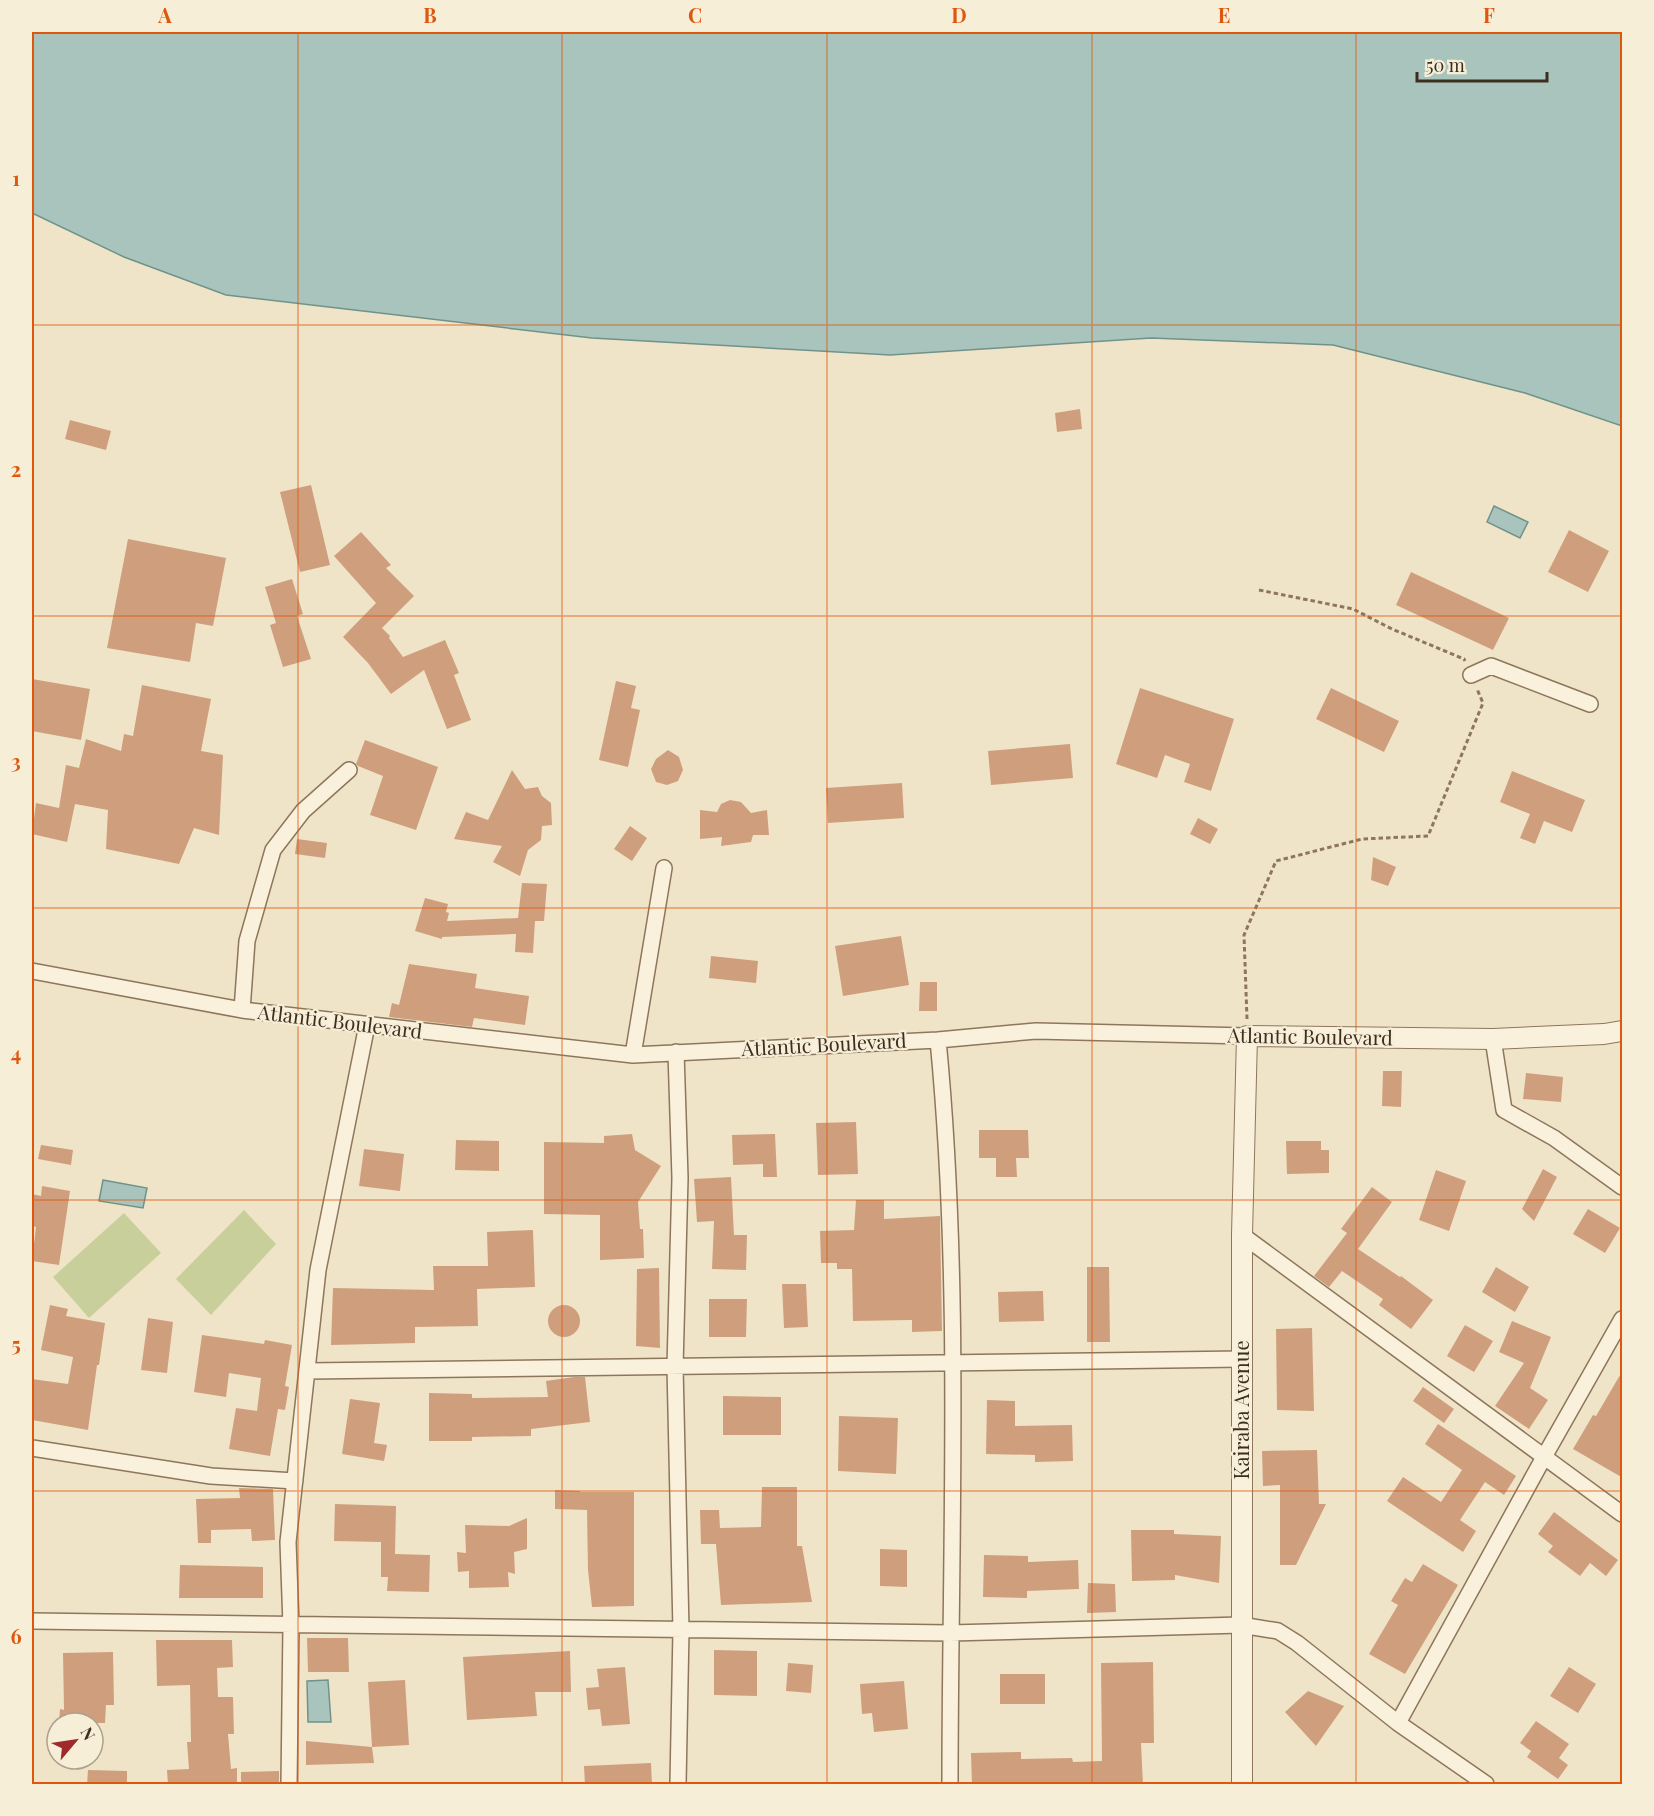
<svg xmlns="http://www.w3.org/2000/svg" width="1654" height="1816" viewBox="0 0 1654 1816" font-family="'Playfair Display',serif">
	<rect width="100%" height="100%" fill="#f0e4c8"/>
	<path fill="#c9cf9b" d="M244 1210 276 1244 211 1315 176 1279Z
		M124 1213 161 1253 89 1318 53 1277Z"/>
	<path fill="#a9c4bc" stroke="#6f938a" stroke-width="1.5" d="M32 32H1622V426L1525 393 1333 345 1151 338 890 355 592 338 226 295 124 257 32 213Z
		M1494 506 1528 522 1520 538 1487 522Z
		M103 1180 147 1188 143 1208 99 1201Z
		M328 1680 331 1722H308L307 1681Z"/>
	<path fill="#cf9f7d" d="M1080 409 1082 429 1057 432 1055 413Z
		M70 420 111 431 106 450 65 439Z
		M311 485 330 565 300 572 280 492Z
		M1569 530 1609 551 1588 592 1548 572Z
		M361 532 391 565 386 568 414 596 382 628 390 636 389 638 403 657 445 640 459 673 454 675 471 720 447 729 424 670 391 694 368 663 343 637 376 603 334 556Z
		M128 539 226 558 213 626 196 623 190 662 107 648Z
		M1411 572 1509 618 1493 650 1396 605Z
		M292 579 303 614 297 616 311 659 283 667 270 625 276 623 265 587Z
		M32 679 90 689 81 740 32 731Z
		M616 681 636 686 631 708 640 710 628 767 599 760Z
		M142 685 211 699 201 751 223 755 219 835 194 828 179 864 106 849 108 810 75 804 67 842 32 834 36 803 59 808 66 765 79 768 86 739 121 751 124 734 133 736Z
		M1140 688 1234 719 1211 791 1184 782 1190 764 1165 755 1157 778 1116 764Z
		M1331 688 1399 721 1384 752 1316 719Z
		M365 740 438 767 416 830 370 815 383 776 358 766 356 764Z
		M1070 744 1073 778 991 785 988 751Z
		M668 750 679 757 683 770 678 781 667 785 656 782 651 769 656 759Z
		M512 770 525 789 538 787 542 796 551 803 552 825 542 826 541 840 528 850 520 876 493 862 502 846 454 839 466 812 488 820Z
		M1512 771 1585 800 1572 832 1544 821 1535 844 1520 838 1530 814 1500 802Z
		M902 783 904 818 828 823 826 788Z
		M730 800 741 802 751 813 767 810 769 835H753L751 842 721 846 722 837 700 839V810L717 812 721 804Z
		M1198 818 1218 829 1210 844 1190 834Z
		M630 826 647 838 632 861 614 849Z
		M297 839 327 843 325 858 295 854Z
		M1373 857 1396 867 1388 886 1371 880Z
		M522 883 547 884 544 921H535L533 953 515 952 516 934 442 937V939L415 931 425 898 448 904 446 912 449 913 447 921 518 918Z
		M901 936 909 985 843 996 835 946Z
		M711 956 758 961 756 983 709 978Z
		M409 964 477 974 475 988 529 996 525 1025 474 1018 472 1027 389 1017 392 1003 399 1005Z
		M920 982H937V1011H919Z
		M1383 1071H1402L1401 1107 1382 1106Z
		M1526 1073 1563 1077 1561 1102 1523 1099Z
		M856 1122 858 1174 818 1175 816 1123Z
		M979 1130H1028L1029 1158H1016L1017 1177H996V1158H979Z
		M632 1134 635 1150 661 1166 638 1202 640 1229H643L644 1258 600 1260V1215L544 1214V1142L604 1143V1136Z
		M775 1134 777 1177H763V1164L733 1165 732 1135Z
		M456 1140 499 1141V1171L455 1170Z
		M1286 1141H1321V1150H1329V1173L1287 1174Z
		M41 1145 73 1150 71 1165 38 1159Z
		M364 1149 404 1154 400 1191 359 1186Z
		M1543 1169 1557 1177 1534 1221 1522 1209Z
		M1436 1170 1466 1181 1449 1231 1419 1220Z
		M731 1177 734 1235H747L746 1270 712 1269 714 1221 697 1222 694 1179Z
		M42 1186 70 1191 59 1265 32 1261 36 1227 32 1226V1194L41 1196Z
		M1372 1187 1392 1202 1358 1249 1400 1277 1401 1276 1433 1300 1411 1329 1379 1305 1383 1299 1342 1271 1329 1287 1314 1276 1347 1233 1341 1229Z
		M856 1200H884V1219L940 1216 942 1331 912 1332V1320L853 1321 852 1269H837V1263H821L820 1231 854 1230Z
		M1588 1209 1620 1228 1605 1253 1573 1234Z
		M533 1230 535 1287 477 1289 478 1326 415 1327V1343L331 1345 333 1288 434 1290 433 1266H488L487 1232Z
		M1087 1267H1109L1110 1342H1087Z
		M1496 1267 1529 1287 1515 1312 1482 1292Z
		M659 1268 660 1348 636 1346 637 1269Z
		M782 1284H806L808 1327 784 1328Z
		M1043 1291 1044 1321 999 1322 998 1292Z
		M709 1299H747L746 1337H709Z
		M548 1321a16 16 0 1 1 32 0a16 16 0 1 1-32 0Z
		M50 1305 68 1309 66 1316 105 1323 99 1365H97L88 1430 32 1420V1379L68 1384 73 1357 41 1350Z
		M148 1318 173 1322 167 1373 141 1370Z
		M1512 1321 1551 1337 1530 1388 1548 1400 1529 1429 1495 1406 1524 1363 1499 1352Z
		M1465 1325 1493 1341 1474 1372 1447 1356Z
		M1312 1328 1314 1411 1277 1410 1276 1329Z
		M202 1335 264 1344 265 1340 292 1345 285 1386 289 1387 285 1410 278 1409 270 1456 229 1449 236 1408 257 1411 261 1378 229 1373 226 1397 194 1392Z
		M1623 1370V1478L1573 1449 1593 1415 1596 1416Z
		M574 1377H585L590 1422 531 1429V1436L472 1437V1441H429V1393L472 1394V1398L548 1397 546 1381Z
		M1423 1387 1454 1409 1444 1423 1413 1401Z
		M723 1396 781 1397V1435H723Z
		M350 1399 380 1403 374 1443 387 1445 384 1461 342 1454Z
		M987 1400 1015 1401V1426L1072 1425 1073 1461 1035 1462V1455L986 1454Z
		M839 1416 898 1418 896 1474 838 1471Z
		M1438 1424 1516 1476 1504 1495 1485 1482 1460 1520 1476 1531 1463 1552 1387 1501 1403 1477 1441 1502 1462 1470 1425 1444Z
		M1317 1450 1319 1504H1326L1296 1565H1280V1485L1263 1486 1262 1451Z
		M762 1487H797V1546H802L812 1602 721 1605 716 1544H701L700 1510H719L720 1528 761 1527Z
		M239 1488 273 1489 275 1540 252 1541 251 1529 211 1530V1543H198L196 1499 240 1498Z
		M555 1490 580 1491V1492H634V1606L592 1607 588 1570 587 1510 555 1509Z
		M335 1504 396 1506 395 1554 430 1555 429 1592 387 1591 388 1577H381V1542L334 1541Z
		M1554 1512 1618 1560 1606 1576 1590 1563 1580 1576 1548 1552 1553 1546 1538 1534Z
		M527 1518V1549L514 1552 515 1574 508 1572 509 1587 469 1588V1571L458 1572 457 1552 466 1553 465 1525 509 1526Z
		M1131 1530H1174V1534L1221 1536 1219 1583 1175 1575V1580L1132 1581Z
		M880 1549 907 1550V1587L880 1586Z
		M984 1555 1028 1556V1562L1078 1560 1079 1589 1027 1591V1598L983 1597Z
		M1423 1564 1458 1585 1405 1674 1369 1654 1398 1605 1391 1601 1405 1578 1412 1582Z
		M180 1565 263 1567V1598H179Z
		M1088 1583 1115 1584 1116 1612 1087 1613Z
		M307 1638H348L349 1672H308Z
		M156 1640H232L233 1667 217 1668 218 1697H233L234 1734H228L231 1769 237 1768V1785H168L167 1770 189 1769 187 1742H191L190 1685 157 1686Z
		M714 1650 757 1651V1696L714 1695Z
		M570 1651 571 1692H535L537 1716 467 1720 463 1657Z
		M113 1652 114 1705H106L105 1723H59L60 1709 64 1710 63 1653Z
		M1153 1662 1154 1743H1141L1143 1785H972L971 1753 1021 1752V1759L1072 1758 1073 1762 1102 1761 1101 1663Z
		M788 1663 813 1665 811 1693 786 1691Z
		M625 1667 630 1724 602 1726 600 1709 588 1710 586 1688 599 1687 597 1669Z
		M1569 1667 1596 1684 1578 1713 1550 1696Z
		M1000 1674H1045V1704H1000Z
		M405 1680 409 1745 372 1747 368 1682Z
		M904 1681 908 1729 874 1732 872 1713 862 1714 860 1684Z
		M1308 1691 1344 1706 1316 1746 1285 1712Z
		M1536 1721 1569 1744 1559 1758 1568 1765 1558 1779 1527 1757 1531 1751 1520 1743Z
		M306 1741 372 1747 374 1763 306 1765Z
		M651 1763 652 1785H585L584 1766Z
		M88 1770 127 1771V1785H87Z
		M279 1771V1785H241V1772Z"/>
	<g fill="none" stroke-linecap="round" stroke-linejoin="round">
		<defs>
			<path id="minor" d="M1471 675 1491 666 1590 704
				M32 971 242 1010 633 1055 938 1040 1036 1031 1247 1036
				M242 1010 247 941 273 850 303 811 349 770
				M1493 1039 1504 1110 1554 1138 1622 1187
				M938 1040C962 1287 950 1536 950 1784
				M676 1052 680 1178 675 1367 681 1630 678 1784
				M633 1055 664 868
				M1242 1235 1622 1514
				M307 1371 1243 1359
				M32 1448 211 1476 295 1481
				M32 1621 950 1633 1241 1625 1278 1631 1297 1643 1398 1723 1486 1784
				M1398 1723 1544 1457 1622 1319
				M289 1784 291 1625 288 1542 318 1270 367 1025"/>
			<path id="tertiary" d="M1242 1784V1235L1247 1036 1493 1039 1604 1034 1622 1031"/>
		</defs>
		<use href="#minor" stroke="#8d765c" stroke-width="18"/>
		<use href="#tertiary" stroke="#8d765c" stroke-width="22"/>
		<path stroke="#8d765c" stroke-width="3" stroke-dasharray="4.5 3" stroke-linecap="butt" d="M1259 590 1353 609 1392 629 1464 659 1465 661
			M1247 1019 1244 935 1276 861 1362 839 1428 836 1483 703 1477 689"/>
		<use href="#minor" stroke="#faf1dc" stroke-width="15"/>
		<use href="#tertiary" stroke="#faf1dc" stroke-width="20"/>
	</g>
	<path fill="none" stroke="#df570d" stroke-width="1.5" stroke-opacity="0.55" d="M298 32V1784M562 32V1784M827 32V1784M1092 32V1784M1356 32V1784M32 325H1622M32 616H1622M32 908H1622M32 1200H1622M32 1491H1622"/>
	<g text-anchor="middle" stroke-width="4.5" stroke-linejoin="round" paint-order="stroke">
		<g font-size="20" fill="#3d2e20" stroke="#f7eed8">
			<text transform="translate(340 1022) rotate(7)" y="7">Atlantic Boulevard</text>
			<text transform="translate(1310 1037) rotate(1)" y="7">Atlantic Boulevard</text>
			<text transform="translate(824 1045) rotate(-3)" y="7">Atlantic Boulevard</text>
			<text transform="translate(1242 1410) rotate(-90)" y="7">Kairaba Avenue</text>
		</g>
	</g>
	<rect width="1654" height="1816" fill="none" stroke="#f7eed8" stroke-width="66"/>
	<g transform="translate(75 1741) rotate(61)"><circle r="28" fill="#f7eed8" stroke="#ada18e" stroke-width="1.5"/>
	<path d="M0-4.5L10 22L0 15L-10 22Z" fill="#9e2a2b"/>
	<text y="-9" font-size="16" font-weight="bold" text-anchor="middle" fill="#3d2e20">N</text>
	</g>
	<path d="M1417 72v9h130v-9" fill="none" stroke="#3d2e20" stroke-width="3"/>
	<text x="1426" y="72" font-size="18" fill="#3d2e20" stroke="#f7eed8" stroke-width="4.5" paint-order="stroke">50 m</text>
	<rect x="33" y="33" width="1588" height="1750" fill="none" stroke="#df570d" stroke-width="2"/>
	<g font-size="20" text-anchor="middle" font-weight="bold" fill="#df570d">
		<text x="165" y="23">A</text>
		<text x="430" y="23">B</text>
		<text x="695" y="23">C</text>
		<text x="959" y="23">D</text>
		<text x="1224" y="23">E</text>
		<text x="1489" y="23">F</text>
		<text x="16" y="186">1</text>
		<text x="16" y="477">2</text>
		<text x="16" y="769">3</text>
		<text x="16" y="1061">4</text>
		<text x="16" y="1352">5</text>
		<text x="16" y="1644">6</text>
	</g>
</svg>
